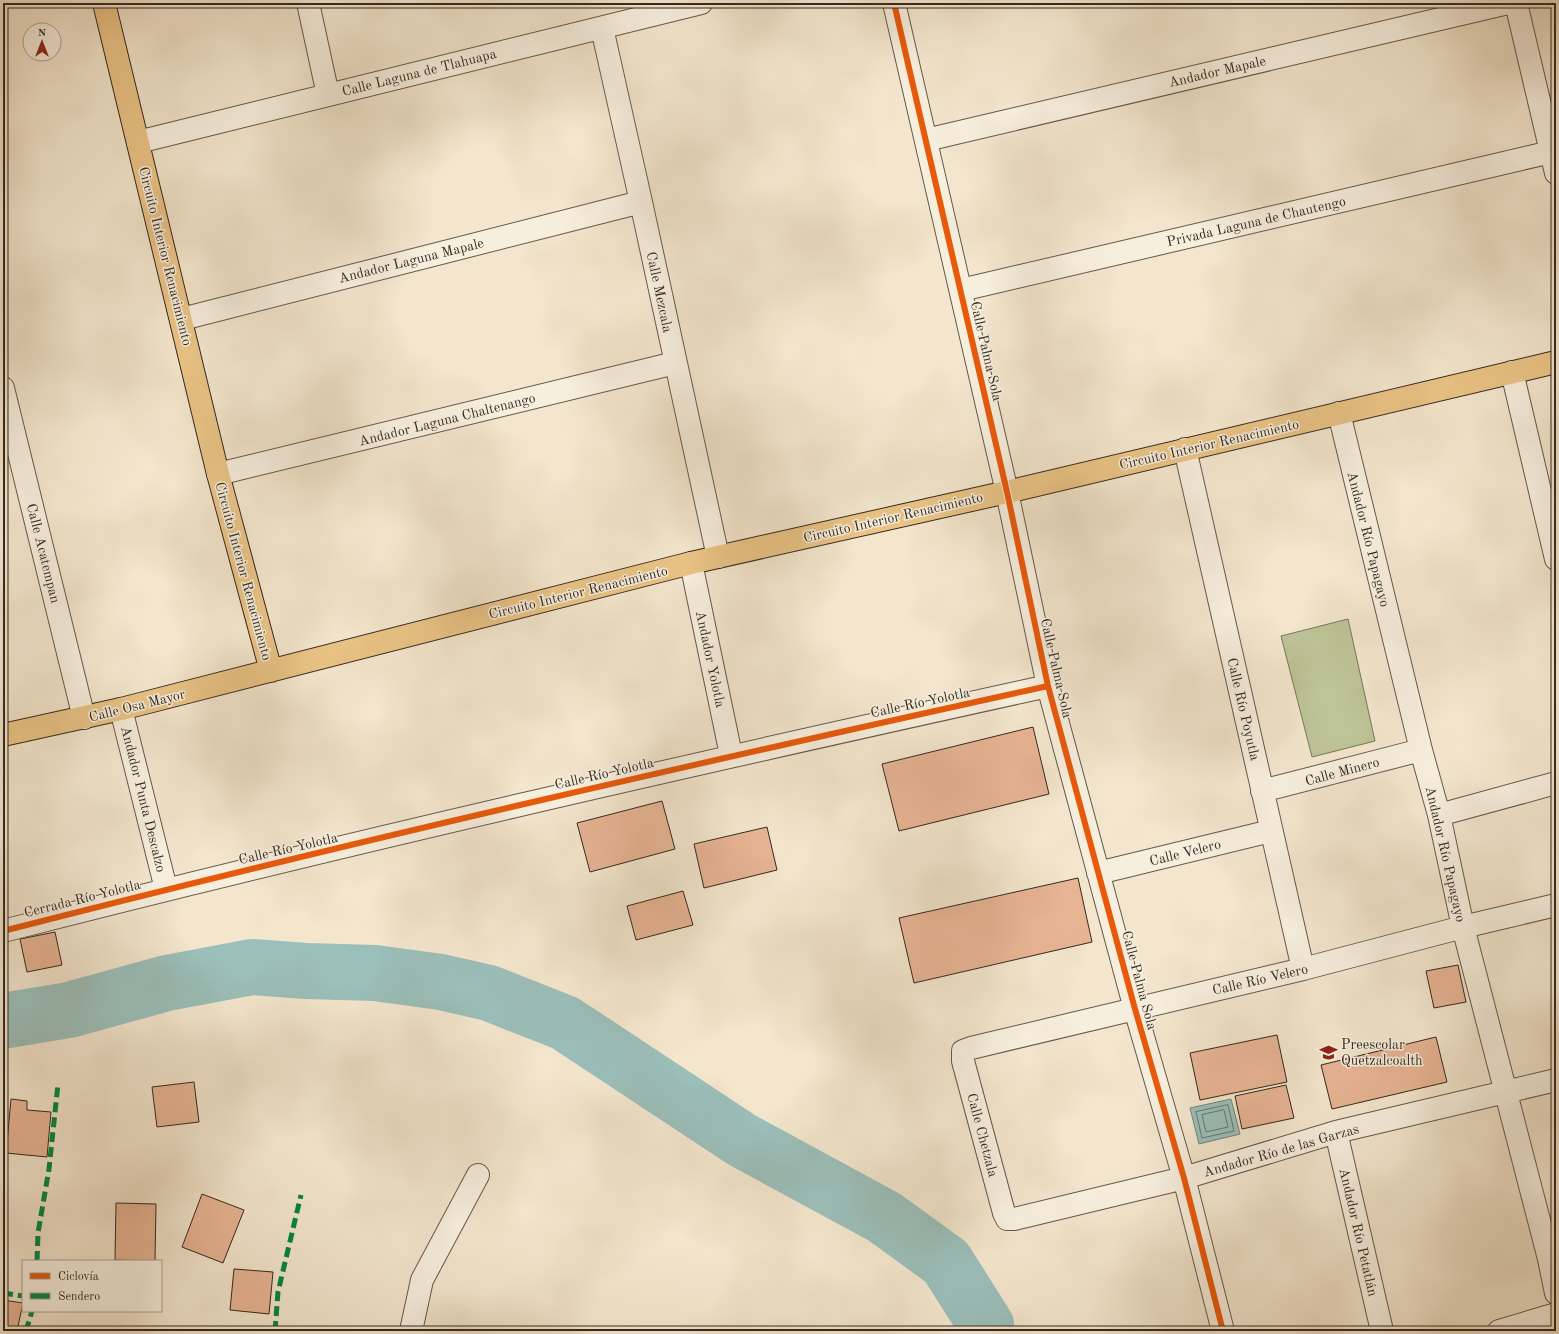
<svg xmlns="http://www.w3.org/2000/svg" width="1559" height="1334" viewBox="0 0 1559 1334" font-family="'Old Standard TT',serif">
	<rect width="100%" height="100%" fill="#f3e6cd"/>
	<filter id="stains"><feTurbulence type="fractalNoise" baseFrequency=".005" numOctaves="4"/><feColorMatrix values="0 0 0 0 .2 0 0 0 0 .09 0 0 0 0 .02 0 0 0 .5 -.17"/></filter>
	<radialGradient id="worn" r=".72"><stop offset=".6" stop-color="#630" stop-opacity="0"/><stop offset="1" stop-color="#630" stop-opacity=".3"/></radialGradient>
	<path fill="#bdc497" stroke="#78765c" d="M1348 619 1375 741 1312 757 1281 636Z"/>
	<path fill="#9bbfba" stroke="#72837c" d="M1231 1099 1240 1134 1199 1144 1190 1108Z"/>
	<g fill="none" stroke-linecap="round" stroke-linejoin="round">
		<path stroke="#68746d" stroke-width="1" d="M1228 1105 1234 1131 1202 1138 1196 1112Z
			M1224 1110 1228 1127 1206 1132 1202 1115Z"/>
		<path stroke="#9bbfba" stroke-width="56" d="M3 1021 69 1010 167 983 252 967 306 971 375 973 441 982 489 993 565 1023 742 1140 884 1217 946 1262 986 1325V1331"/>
	</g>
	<path fill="#e7b494" stroke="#342820" d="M1033 727 1049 794 899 831 882 764Z
		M662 801 675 849 590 872 577 823Z
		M767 827 777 870 704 888 694 844Z
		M1078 878 1092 942 914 983 899 918Z
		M683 891 693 925 636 940 627 906Z
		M55 932 62 965 27 972 20 939Z
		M1458 965 1466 1002 1434 1008 1426 971Z
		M1277 1035 1287 1082 1200 1100 1190 1053Z
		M1436 1037 1447 1082 1332 1109 1321 1065Z
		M194 1082 199 1122 157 1127 152 1087Z
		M1286 1085 1294 1118 1242 1129 1235 1096Z
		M11 1099 27 1101V1110L51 1112 47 1157 6 1153Z
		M202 1194 244 1210 223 1263 182 1247Z
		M116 1203 156 1204 155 1261 115 1260Z
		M234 1269 273 1272 269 1314 230 1310Z
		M3 1300 23 1303 17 1331H3Z"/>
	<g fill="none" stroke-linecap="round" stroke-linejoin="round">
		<defs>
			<path id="minor" d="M308 3 328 95
				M894 3 1007 492 1048 686 1135 1009 1184 1178 1223 1331
				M1516 3 1556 173
				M602 28 641 202 718 557
				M926 140 1508 3
				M138 142 701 3
				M961 290 1551 152
				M182 319 641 202
				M1512 372 1556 559
				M3 388 84 718
				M1339 413 1421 750 1439 815 1463 927 1549 1259 1556 1293
				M1185 449 1303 969
				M218 474 675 363
				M691 563 731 755
				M121 709 166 889
				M1262 791 1421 750
				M1439 815 1556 783
				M1098 873 1271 831
				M1556 905 1463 927 1303 969 971 1048 963 1051V1061L1004 1213 1007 1219H1014L1184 1178 1336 1132 1556 1080
				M3 931C350 842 698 763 1048 686
				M1336 1132 1382 1331
				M411 1331 422 1280 478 1175
				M1499 1331 1556 1314"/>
			<path id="major" d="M104 3 218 474 271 671
				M3 735 121 709 691 563 1007 492 1556 362"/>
		</defs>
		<use href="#minor" stroke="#64584b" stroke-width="24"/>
		<use href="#major" stroke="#342820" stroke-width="24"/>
		<use href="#minor" stroke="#f7efde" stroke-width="22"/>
		<use href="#major" stroke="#eac386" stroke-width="22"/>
		<path stroke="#00873e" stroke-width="5" stroke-dasharray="10 5" stroke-linecap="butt" d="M37 1261 38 1233 49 1169 58 1084
			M3 1293 23 1296
			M26 1331 32 1311
			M275 1331 278 1292 301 1195"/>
		<defs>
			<path id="cycleway" d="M894 3 1007 492 1048 686 1135 1009 1184 1178 1223 1331
				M3 931C350 842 698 763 1048 686"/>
		</defs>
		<use href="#cycleway" stroke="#f7efde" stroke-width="8"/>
		<use href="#cycleway" stroke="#e8590c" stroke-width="6"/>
	</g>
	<defs>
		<symbol id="school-bare" viewBox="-9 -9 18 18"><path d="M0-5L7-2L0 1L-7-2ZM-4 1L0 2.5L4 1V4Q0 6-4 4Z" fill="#8f2418" stroke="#f7efde" stroke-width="2.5" paint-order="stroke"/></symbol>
	</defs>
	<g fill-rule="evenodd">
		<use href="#school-bare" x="1316" y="1040" width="25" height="25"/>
	</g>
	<g text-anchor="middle" stroke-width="3" stroke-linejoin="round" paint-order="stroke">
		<g font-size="14" fill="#342820" stroke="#f7efde">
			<text transform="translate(1217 71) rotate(-13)" y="5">Andador Mapale</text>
			<text transform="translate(419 72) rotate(-14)" y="5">Calle Laguna de Tlahuapa</text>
			<text transform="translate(1256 221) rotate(-13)" y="5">Privada Laguna de Chautengo</text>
			<text transform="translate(166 256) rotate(76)" y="5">Circuito Interior Renacimiento</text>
			<text transform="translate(411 260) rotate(-14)" y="5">Andador Laguna Mapale</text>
			<text transform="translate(660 292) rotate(78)" y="5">Calle Mezcala</text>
			<text transform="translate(987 351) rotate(77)" y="5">Calle Palma Sola</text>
			<text transform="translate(447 419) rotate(-14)" y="5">Andador Laguna Chaltenango</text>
			<text transform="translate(1209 444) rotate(-13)" y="5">Circuito Interior Renacimiento</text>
			<text transform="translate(893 517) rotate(-13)" y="5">Circuito Interior Renacimiento</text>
			<text transform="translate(1369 539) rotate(76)" y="5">Andador Río Papagayo</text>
			<text transform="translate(44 553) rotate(76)" y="5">Calle Acatempan</text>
			<text transform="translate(244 571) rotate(75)" y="5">Circuito Interior Renacimiento</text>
			<text transform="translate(578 592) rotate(-14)" y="5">Circuito Interior Renacimiento</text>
			<text transform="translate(711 659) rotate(78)" y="5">Andador Yolotla</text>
			<text transform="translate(1057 668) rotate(77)" y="5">Calle Palma Sola</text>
			<text transform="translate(920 702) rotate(-12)" y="5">Calle Río Yolotla</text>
			<text transform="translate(137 705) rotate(-14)" y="5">Calle Osa Mayor</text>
			<text transform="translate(1244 709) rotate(77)" y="5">Calle Río Poyutla</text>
			<text transform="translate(1342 771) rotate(-15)" y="5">Calle Minero</text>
			<text transform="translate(604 773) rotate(-13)" y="5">Calle Río Yolotla</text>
			<text transform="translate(144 799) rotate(76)" y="5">Andador Punta Descalzo</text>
			<text transform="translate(288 848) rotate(-13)" y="5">Calle Río Yolotla</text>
			<text transform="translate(1185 852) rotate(-14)" y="5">Calle Velero</text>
			<text transform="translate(1446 854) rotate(77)" y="5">Andador Río Papagayo</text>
			<text transform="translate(82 898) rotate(-14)" y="5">Cerrada Río Yolotla</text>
			<text transform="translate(1260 979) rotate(-13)" y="5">Calle Río Velero</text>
			<text transform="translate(1140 980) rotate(75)" y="5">Calle Palma Sola</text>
			<text transform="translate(983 1135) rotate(75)" y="5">Calle Chetzala</text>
			<text transform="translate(1281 1150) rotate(-16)" y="5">Andador Río de las Garzas</text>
			<text transform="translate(1359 1232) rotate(77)" y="5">Andador Río Petatlán</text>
		</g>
		<g font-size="14" fill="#342820" stroke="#f7efde" text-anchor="start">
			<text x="1341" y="1049">Preescolar<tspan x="1341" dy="16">Quetzalcoalth</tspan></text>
		</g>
	</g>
	<rect width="1559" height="1334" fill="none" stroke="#f3e6cd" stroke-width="16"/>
	<rect x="4" y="4" width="1551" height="1326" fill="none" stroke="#342820" stroke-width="2"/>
	<rect x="8" y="8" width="1543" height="1318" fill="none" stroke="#342820"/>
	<rect x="22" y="1260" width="140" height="52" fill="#f7efde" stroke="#a99f92"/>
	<rect x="30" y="1273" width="20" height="6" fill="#e8590c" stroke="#a99f92"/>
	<text x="58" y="1280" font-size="12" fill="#342820">Ciclovía</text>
	<rect x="30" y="1293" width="20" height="6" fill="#00873e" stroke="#a99f92"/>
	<text x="58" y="1300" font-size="12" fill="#342820">Sendero</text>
	<g transform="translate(42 42)"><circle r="19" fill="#f7efde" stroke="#a99f92"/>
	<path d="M0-3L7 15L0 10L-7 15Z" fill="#8f2418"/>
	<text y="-6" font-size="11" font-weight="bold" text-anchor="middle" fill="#342820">N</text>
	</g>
	<rect width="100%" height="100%" filter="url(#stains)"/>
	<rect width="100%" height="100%" fill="url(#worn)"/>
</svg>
